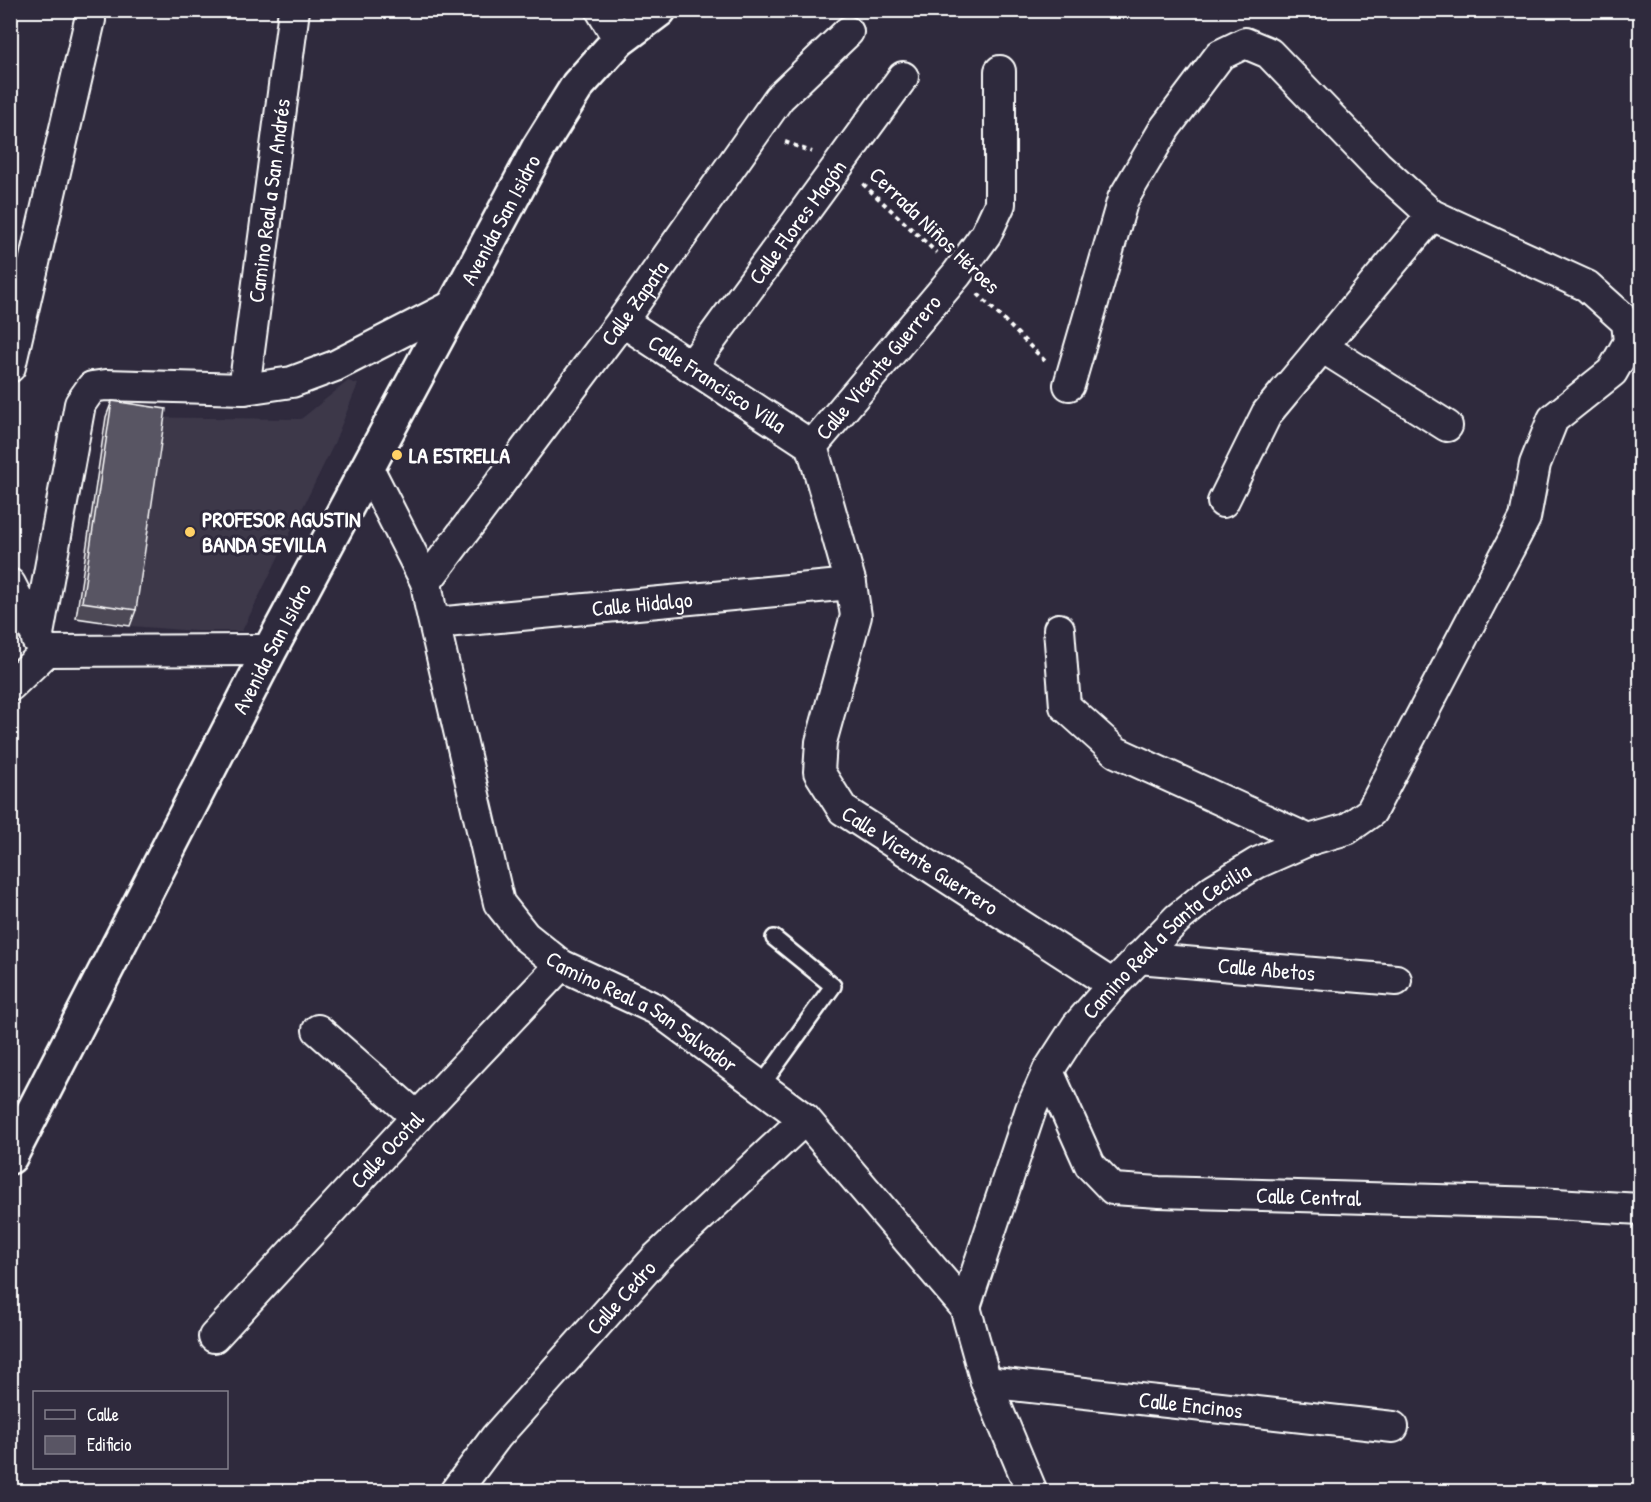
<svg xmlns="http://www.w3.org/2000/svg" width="1651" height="1502" viewBox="0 0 1651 1502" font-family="'Patrick Hand',sans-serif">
	<rect width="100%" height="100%" fill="#2f2a3d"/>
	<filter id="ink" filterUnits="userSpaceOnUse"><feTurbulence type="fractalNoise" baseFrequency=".0167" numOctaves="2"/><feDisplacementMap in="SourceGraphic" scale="12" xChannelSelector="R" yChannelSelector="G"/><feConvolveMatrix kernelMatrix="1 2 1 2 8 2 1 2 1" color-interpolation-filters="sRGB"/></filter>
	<g filter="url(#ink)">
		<path fill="#3c3749" d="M348 381 358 384 333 446 242 631H196L130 626 76 618 106 417 301 419Z"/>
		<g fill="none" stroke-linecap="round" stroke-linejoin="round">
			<defs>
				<path id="service" d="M761 1086 833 986 774 938"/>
				<g id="minor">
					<path d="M601 10 619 40"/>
					<path id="s1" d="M1000 71V204L986 234 957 274 812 446 851 584 856 616 821 742 819 772 843 810 1113 985"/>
					<path id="s2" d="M622 321 812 446"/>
					<path d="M1322 347 1447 426"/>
					<path d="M10 367 90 20"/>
					<path id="s3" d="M691 367 903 77"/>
					<path id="s4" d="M244 389 294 10"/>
					<path id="s5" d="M368 468 426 582 430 605 499 903 525 936 561 965 656 1009 805 1119 965 1307 986 1382 1032 1492"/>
					<path d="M1223 502 1267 413 1432 215"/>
					<path id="s6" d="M426 582 622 321 779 98 848 32"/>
					<path d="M10 584 41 644"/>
					<path id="s7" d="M435 623 851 584"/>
					<path d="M1059 629 1065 706 1116 752 1309 840"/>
					<path d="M37 640 80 404 92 387 106 385 244 389 292 382 335 366 454 305"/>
					<path d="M10 686 47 651 270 650"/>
					<path id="s8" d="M1138 958 1396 980"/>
					<path d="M318 1030 417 1117"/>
					<path id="s9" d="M1048 1071 1090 1165 1113 1189 1159 1192 1538 1203 1640 1209"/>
					<path id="s10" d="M965 1307 1031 1109 1048 1071 1077 1026 1113 985 1177 919 1214 889 1257 863 1309 840 1347 829 1371 812 1525 518 1535 464 1553 419 1612 372 1629 342 1627 322 1587 286 1432 215 1377 165 1269 53 1245 43 1220 55 1165 128 1123 199 1069 385"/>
					<path id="s11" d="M214 1337 417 1117 561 965"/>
					<path id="s12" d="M986 1382 1393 1427"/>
					<path id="s13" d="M455 1492 496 1437 656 1258 805 1119"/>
				</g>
				<g id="secondary">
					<path id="s14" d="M10 1157 270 650 538 149 578 85 619 40 659 10"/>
				</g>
			</defs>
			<use href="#service" stroke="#fff" stroke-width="20"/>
			<use href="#minor" stroke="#fff" stroke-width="34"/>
			<use href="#secondary" stroke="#fff" stroke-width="38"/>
			<path stroke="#fff" stroke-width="4" stroke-dasharray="4.5 4.5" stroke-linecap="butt" d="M785 142 812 152
				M863 184 937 253
				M978 294 1045 361"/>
			<use href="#service" stroke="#2f2a3d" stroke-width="15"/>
			<use href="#minor" stroke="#2f2a3d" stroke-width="30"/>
			<use href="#secondary" stroke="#2f2a3d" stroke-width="33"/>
		</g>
		<path fill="#4d4956" stroke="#fff" stroke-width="1.5" d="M112 401 136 610 130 626 76 618 106 417Z"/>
		<path fill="#595564" stroke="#fff" stroke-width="1.5" d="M112 401 166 409 136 610 82 602Z"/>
	</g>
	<g fill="#ffd166" stroke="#2f2a3d" stroke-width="2">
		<circle cx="397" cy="455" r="6"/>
		<circle cx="190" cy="532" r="6"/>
	</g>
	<g text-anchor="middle" stroke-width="6" stroke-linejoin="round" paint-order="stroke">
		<g font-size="22" fill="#fff" stroke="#2f2a3d">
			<text dy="8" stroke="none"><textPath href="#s4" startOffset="190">Camino Real a San Andrés</textPath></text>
			<text dy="8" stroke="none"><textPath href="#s14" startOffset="1058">Avenida San Isidro</textPath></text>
			<text dy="8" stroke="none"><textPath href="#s3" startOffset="180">Calle Flores Magón</textPath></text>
			<text transform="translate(935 230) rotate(44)" y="8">Cerrada Niños Héroes</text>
			<text dy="8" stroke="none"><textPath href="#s6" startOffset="348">Calle Zapata</textPath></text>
			<text transform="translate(878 367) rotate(-50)" y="8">Calle Vicente Guerrero</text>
			<text dy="8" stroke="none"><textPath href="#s2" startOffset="114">Calle Francisco Villa</textPath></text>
			<text dy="8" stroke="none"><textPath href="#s7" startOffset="208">Calle Hidalgo</textPath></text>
			<text dy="8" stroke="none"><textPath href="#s14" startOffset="572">Avenida San Isidro</textPath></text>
			<text dy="8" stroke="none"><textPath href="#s1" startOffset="914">Calle Vicente Guerrero</textPath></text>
			<text dy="8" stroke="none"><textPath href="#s10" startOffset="428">Camino Real a Santa Cecilia</textPath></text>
			<text dy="8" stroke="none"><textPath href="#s8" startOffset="129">Calle Abetos</textPath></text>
			<text dy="8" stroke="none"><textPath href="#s5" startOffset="639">Camino Real a San Salvador</textPath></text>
			<text dy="8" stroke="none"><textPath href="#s11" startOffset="255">Calle Ocotal</textPath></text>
			<text dy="8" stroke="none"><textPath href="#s9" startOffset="332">Calle Central</textPath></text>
			<text dy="8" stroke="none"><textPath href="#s13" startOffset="256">Calle Cedro</textPath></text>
			<text dy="8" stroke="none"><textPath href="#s12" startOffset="206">Calle Encinos</textPath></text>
		</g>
		<g font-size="22" font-weight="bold" fill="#fff" stroke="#2f2a3d" text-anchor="start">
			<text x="409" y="463">LA ESTRELLA</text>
			<text x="202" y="527">PROFESOR AGUSTIN<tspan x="202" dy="25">BANDA SEVILLA</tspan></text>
		</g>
	</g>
	<rect width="1651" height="1502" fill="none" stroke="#2f2a3d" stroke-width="36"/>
	<rect x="18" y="18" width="1615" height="1466" fill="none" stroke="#fff" stroke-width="2" filter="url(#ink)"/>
	<rect x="33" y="1391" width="195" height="78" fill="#2f2a3d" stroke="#827f8b" stroke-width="1.5"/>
	<rect x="45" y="1410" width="30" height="9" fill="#2f2a3d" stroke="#827f8b" stroke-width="1.5"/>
	<text x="87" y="1421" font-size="18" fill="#ffffff">Calle</text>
	<rect x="45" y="1436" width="30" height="18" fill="#595564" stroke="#827f8b" stroke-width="1.5"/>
	<text x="87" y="1451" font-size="18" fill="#ffffff">Edificio</text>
</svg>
